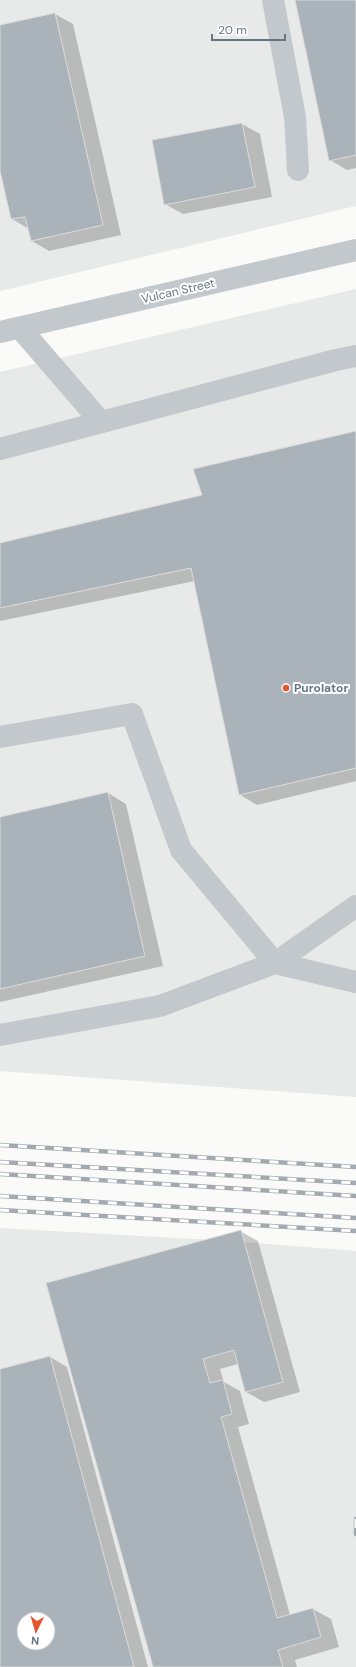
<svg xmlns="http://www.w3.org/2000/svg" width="356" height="1667" viewBox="0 0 356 1667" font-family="'DM Sans',sans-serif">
	<rect width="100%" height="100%" fill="#fafaf8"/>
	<path fill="#e8e9e9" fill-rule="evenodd" d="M0 0H356V206L0 291Z
		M356 289V1097L0 1071V372Z
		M0 1228 232 1241 356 1251V1667H0ZM24 1619H48V1643H24Z"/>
	<path fill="#0003" fill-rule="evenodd" d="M296 0H356V168L347 170 330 160Z
		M55 14 73 24 121 235 49 251 32 241 29 229 12 219 0 166V26Z
		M242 124 260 134 272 197 183 214 165 204Z
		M356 432V781L257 805 239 794 195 581 0 621V544L204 495Z
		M108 793 126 804 163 966 0 1002V818Z
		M240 1231 258 1241 300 1392 264 1402 246 1392 238 1364 220 1369 224 1382 240 1391 249 1424 238 1427 290 1615 313 1609 331 1619 339 1647 295 1660 297 1667H154L48 1284Z
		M50 1357 67 1367 148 1667H0V1370ZM24 1619H48V1643H24Z"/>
	<path fill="#aab3b9" stroke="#dcdcda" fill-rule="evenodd" d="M295 0H356V155L329 161Z
		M55 13 103 225 31 241 25 217 11 219 0 171V25Z
		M242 123 255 187 164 205 152 140Z
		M356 431V768L239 795 191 568 0 608V543L202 495 193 469Z
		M108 792 145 956 0 989V817Z
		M241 1230 283 1382 245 1392 234 1350 203 1359 210 1383 223 1380 232 1414 221 1417 277 1618 313 1608 321 1637 278 1650 283 1667H153L46 1283Z
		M50 1356 134 1667H0V1369ZM24 1619H48V1643H24Z"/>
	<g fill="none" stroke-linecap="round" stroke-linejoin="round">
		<path stroke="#c3c8cc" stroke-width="22" d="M273 0 295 117 298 170
			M20 328 101 422
			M0 332 356 250
			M0 449 336 360 356 356
			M0 737 132 714 181 850 275 963 356 982
			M0 1035 160 1006 275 963 356 906"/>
		<defs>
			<path id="rail" d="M0 1145 356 1167
				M0 1162 356 1183
				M0 1174 356 1196
				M0 1196 356 1218
				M0 1210 356 1231
				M356 1519V1534"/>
		</defs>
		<use href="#rail" stroke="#a2aab0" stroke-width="4.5"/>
		<use href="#rail" stroke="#fff" stroke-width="3" stroke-dasharray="9" stroke-linecap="butt"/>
	</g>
	<circle fill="#e4572e" stroke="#fff" stroke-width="1.5" cx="286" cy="688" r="4"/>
	<g text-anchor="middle" stroke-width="4" stroke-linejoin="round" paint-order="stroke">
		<g font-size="12" fill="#657683" stroke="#fff">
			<text transform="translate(178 291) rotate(-13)" y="4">Vulcan Street</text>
		</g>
		<g font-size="12" font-weight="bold" fill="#657683" stroke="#fff" text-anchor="start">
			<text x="294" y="692">Purolator</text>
		</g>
	</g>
	<g transform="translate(36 1631) rotate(185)"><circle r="19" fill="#ffffff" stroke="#c1c8cd"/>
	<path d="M0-3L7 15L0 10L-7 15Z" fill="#e4572e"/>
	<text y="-6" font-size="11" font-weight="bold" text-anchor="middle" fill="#657683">N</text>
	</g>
	<path d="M212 34v6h73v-6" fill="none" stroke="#657683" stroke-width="2"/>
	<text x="218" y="34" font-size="12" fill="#657683" stroke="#ffffff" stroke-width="3" paint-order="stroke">20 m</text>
</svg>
